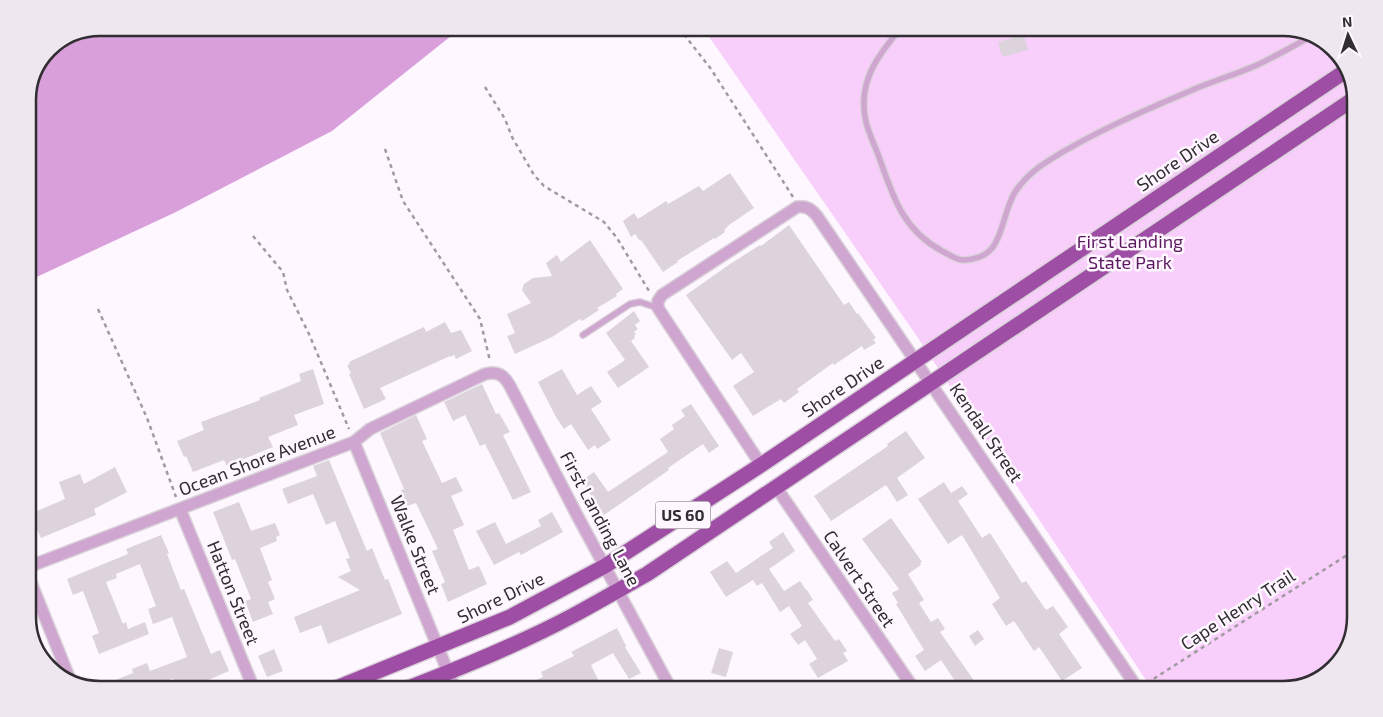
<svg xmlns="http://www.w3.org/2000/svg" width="1383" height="717" viewBox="0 0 1383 717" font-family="'Exo 2',sans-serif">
	<rect width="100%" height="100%" fill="#fff7ff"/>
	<path fill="#f8cefa" d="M703 28H1282L1315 35 1343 60 1355 96V616L1348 649 1323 677 1283 689H1152L916 335Z"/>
	<path fill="#d89fdb" d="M101 28H461L332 131 176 212 28 281V96L49 49Z"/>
	<path fill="#dcd3dc" d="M1024 35 1028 50 1002 57 998 42Z
		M730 173 754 208 729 225 724 230 725 232 715 239 714 238 677 261 678 262 663 272 641 240 640 241 635 234 631 237 623 221 634 213 638 219 666 201 668 204 699 186 703 191Z
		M789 225 844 305 849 302 857 314 858 313 876 338 873 339 876 343 864 350 862 346 834 365 833 363 797 389 799 392 784 403 781 399 753 416 733 386 754 372 741 353 732 360 686 295 730 264 760 245 761 246Z
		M590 240 623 289 616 294 617 296 597 308 599 310 582 321 580 319 552 337 515 354 507 336 515 333 507 314 531 303 522 290 524 284 533 278 552 276 546 263 557 255 561 262Z
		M634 311 640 321 635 325 638 329 634 332 636 334 634 336 635 338 631 341 649 367 618 388 607 372 625 360 606 333Z
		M445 322 451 333 461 330 472 351 456 359 454 355 450 357V356L380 388 386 399 364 409 349 374 351 373 347 365 350 364 349 362 424 327 426 332Z
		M313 369 324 404 294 415 298 425 268 437 273 447 227 466 224 460 193 472 186 456 184 457 177 441 204 430 201 422 260 400 259 398 301 381 299 374Z
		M562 369 577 395 591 386 602 402 591 409 611 440 597 449 595 445 588 450 571 424 564 429 556 417 538 382Z
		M482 384 496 414 499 413 510 432 503 435 531 492 513 500 485 444 480 446 465 415 453 421 444 402Z
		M691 404 719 446 709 453 703 444 668 468 669 470 604 515 581 481 594 472 608 492 668 452 660 439 674 429 672 425 685 416 681 410Z
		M416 415 427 439 422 441 442 483 456 477 463 491 451 496 464 525 453 530 469 570 479 566 487 584 448 602 441 584 445 582 432 551 438 549 416 503 407 506 401 490 404 489 380 433Z
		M906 431 925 458 897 478 908 495 897 502 886 485 831 521 814 496 888 446 887 444Z
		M329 460 367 551 372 548 385 580 388 579 402 614 328 644 321 625 300 633 294 617 360 590 338 577 351 571 346 559 350 558 335 521 326 525 313 494 288 504 282 489 317 476 313 466Z
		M115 467 127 492 94 509 96 515 41 538 30 514 65 499 59 482 80 474 84 484Z
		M944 482 951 493 962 486 968 494 958 501 982 538 990 533 1022 583 1026 581 1046 610 1053 606 1068 627 1059 634 1082 668 1062 681 1039 647 1034 651 1014 621 1006 626 992 604 1000 598 962 535 948 544 918 499Z
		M239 502 251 531 275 523 280 535 276 537 277 541 260 548 272 580 268 582 275 599 268 602 273 614 253 622 245 601 251 599 235 559 232 560 213 512Z
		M552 512 563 532 521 555 519 552 494 565 476 531 495 522 506 544 541 526 538 520Z
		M891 518 922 562 920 563 921 565 908 574 924 600 919 603 931 622 938 618 945 629 940 632 975 682 964 690H961L941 660 925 671 915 656 924 650 896 604 898 603 892 593 899 589 862 539Z
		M783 532 795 551 769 569 784 591 800 581 806 590H807L813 600 808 603 835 641 839 639 847 651 843 653 848 661 818 678 809 664 817 659 805 640 798 645 790 634 802 626 789 606 780 612 762 583 757 586 753 580 726 597 710 572 727 561 736 573 773 548 769 542Z
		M161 535 169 553 167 554 181 590 184 589 211 654 220 650 229 671 185 690H177L173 678 156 687 155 685 142 690H101L95 688 133 673 132 669 147 663 150 671 187 657 172 617 153 624 148 609 156 606 140 564 116 574 117 578 106 582 123 624 126 622 128 629 145 622 149 634 99 654 92 636 99 633 83 591 73 595 67 579 128 554 126 549Z
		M617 628 626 646 625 647 641 673 629 679 613 653 591 665 603 690H589L584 681 567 690H514L543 677 541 672 574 656 571 652Z
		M978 630 984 639 975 646 969 636Z
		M719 648 733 652 726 677 711 673Z
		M274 649 283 671 267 677 258 656Z"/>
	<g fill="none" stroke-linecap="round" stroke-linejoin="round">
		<defs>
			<path id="service" d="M901 28C877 56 857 83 866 122 869 134 875 146 879 157 893 197 903 230 942 251 948 254 956 260 963 260 1006 259 998 221 1015 192 1023 180 1035 169 1048 161 1090 134 1143 111 1190 91 1212 81 1235 75 1257 65 1276 56 1295 45 1314 35
				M583 335 630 304 640 302 658 308"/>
			<path id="minor" d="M354 442 455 689
				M761 465 658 308V301L662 295 797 207C807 206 811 209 817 216L1138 689
				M776 487 914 689
				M180 509 254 689
				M28 567 354 442 370 429 485 374C498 371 504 375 510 386L578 517 671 689
				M28 575 71 682"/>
			<path id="trunk" d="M334 689 510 617 605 566 761 465 1347 70
				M406 689C463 667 520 644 574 615 598 602 622 588 647 574L1355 98"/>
		</defs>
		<use href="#service" stroke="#dad3da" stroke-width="8"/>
		<use href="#minor" stroke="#dad3da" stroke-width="14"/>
		<use href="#trunk" stroke="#dad3da" stroke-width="18"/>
		<path stroke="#a09ba0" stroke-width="2.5" stroke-dasharray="4 4" stroke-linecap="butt" d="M679 28 711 69 793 197
			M1006 28 1007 30
			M485 87 505 119 512 137 534 175 544 186 604 222 617 238 649 291
			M385 149 403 201 480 319 490 361
			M253 236 283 272 287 290 309 334 349 429
			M98 309 147 418 176 497
			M1147 683 1355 550"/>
		<use href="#service" stroke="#cfa6d0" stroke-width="5.5"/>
		<use href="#minor" stroke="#cfa6d0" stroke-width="11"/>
		<use href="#trunk" stroke="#9e4ea4" stroke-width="15"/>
	</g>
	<g text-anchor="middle" stroke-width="5" stroke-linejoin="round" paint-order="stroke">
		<rect fill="#fff7ff" stroke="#6f6a6f" stroke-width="1" x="655.5" y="501.5" width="55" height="27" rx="4"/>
		<g font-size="16" font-weight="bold" fill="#312e31">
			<text x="683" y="521">US 60</text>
		</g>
		<g font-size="18" fill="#312e31" stroke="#fff7ff">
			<text transform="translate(1178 161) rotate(-34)" y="6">Shore Drive</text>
			<text transform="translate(843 387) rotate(-34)" y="6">Shore Drive</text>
			<text transform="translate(986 433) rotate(56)" y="6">Kendall Street</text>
			<text transform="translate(257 461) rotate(-21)" y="6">Ocean Shore Avenue</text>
			<text transform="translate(600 519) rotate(62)" y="6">First Landing Lane</text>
			<text transform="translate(415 545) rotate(68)" y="6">Walke Street</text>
			<text transform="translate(859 579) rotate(56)" y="6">Calvert Street</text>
			<text transform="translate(233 593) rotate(68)" y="6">Hatton Street</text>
			<text transform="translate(501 598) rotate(-26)" y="6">Shore Drive</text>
			<text transform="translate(1238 610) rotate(-33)" y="6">Cape Henry Trail</text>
		</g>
		<g font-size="18" fill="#5b1860" stroke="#fff7ff">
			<text x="1130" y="248">First Landing<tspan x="1130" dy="21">State Park</tspan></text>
		</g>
	</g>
	<path d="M0 0H1383V717H0ZM100 36H1283A64 64 0 0 1 1347 100V617A64 64 0 0 1 1283 681H100A64 64 0 0 1 36 617V100A64 64 0 0 1 100 36Z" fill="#efe7ef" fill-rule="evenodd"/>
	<path fill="none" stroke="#312e31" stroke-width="2.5" d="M100 36H1283A64 64 0 0 1 1347 100V617A64 64 0 0 1 1283 681H100A64 64 0 0 1 36 617V100A64 64 0 0 1 100 36Z"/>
	<g transform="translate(1348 35) rotate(356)" stroke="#fff7ff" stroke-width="4" paint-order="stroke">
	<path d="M0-4L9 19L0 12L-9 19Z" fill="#312e31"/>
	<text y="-8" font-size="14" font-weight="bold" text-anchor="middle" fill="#312e31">N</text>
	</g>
</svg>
